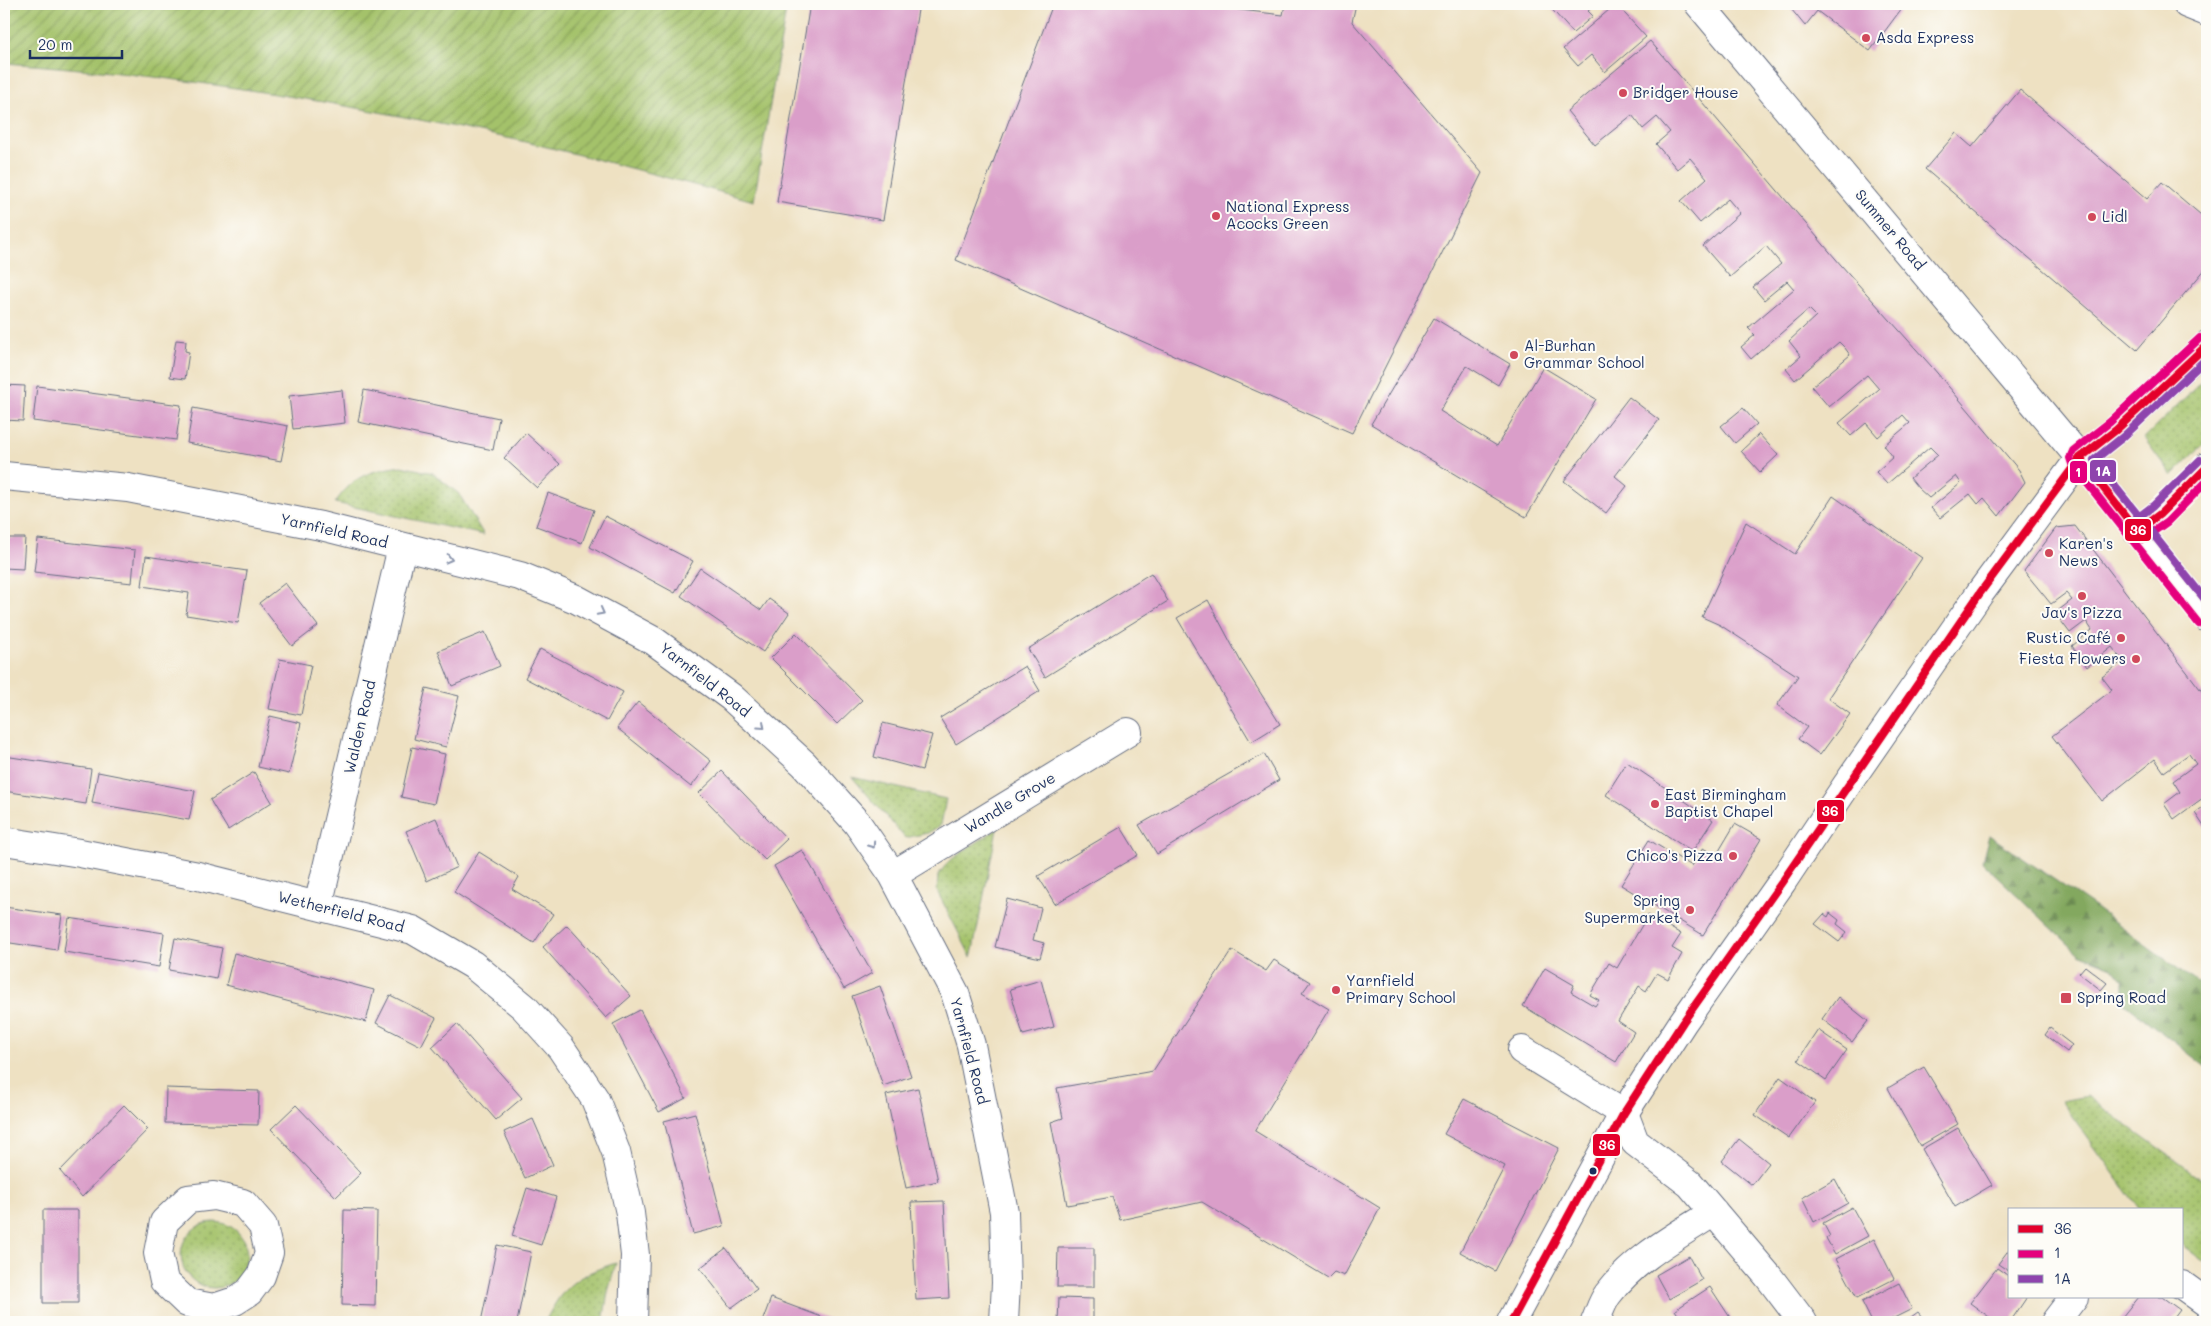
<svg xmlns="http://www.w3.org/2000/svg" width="2211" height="1326" viewBox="0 0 2211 1326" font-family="Mali,sans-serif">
	<defs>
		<pattern id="grass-dots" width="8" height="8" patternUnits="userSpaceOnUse" patternTransform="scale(1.25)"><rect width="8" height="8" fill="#a4c26a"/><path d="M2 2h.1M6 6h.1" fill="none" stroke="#859e5a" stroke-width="1.8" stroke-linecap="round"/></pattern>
		<pattern id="forest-firs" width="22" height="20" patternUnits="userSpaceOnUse" patternTransform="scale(1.25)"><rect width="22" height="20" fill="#83a85e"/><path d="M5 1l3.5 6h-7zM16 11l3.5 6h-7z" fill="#6a8951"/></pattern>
		<pattern id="garden-furrows" width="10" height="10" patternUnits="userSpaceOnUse" patternTransform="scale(1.25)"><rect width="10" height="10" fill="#a4c26a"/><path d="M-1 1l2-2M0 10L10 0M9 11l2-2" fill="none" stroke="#859e5a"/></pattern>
	</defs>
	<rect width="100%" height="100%" fill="#fdfcf7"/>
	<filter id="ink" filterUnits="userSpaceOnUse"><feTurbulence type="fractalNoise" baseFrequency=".02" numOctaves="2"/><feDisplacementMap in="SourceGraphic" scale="10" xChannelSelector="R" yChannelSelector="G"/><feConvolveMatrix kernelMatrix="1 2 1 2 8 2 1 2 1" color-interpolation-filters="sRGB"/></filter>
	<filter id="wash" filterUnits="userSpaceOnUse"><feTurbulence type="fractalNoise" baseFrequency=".0096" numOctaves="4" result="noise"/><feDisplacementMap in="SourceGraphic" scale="20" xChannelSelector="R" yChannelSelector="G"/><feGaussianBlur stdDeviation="1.12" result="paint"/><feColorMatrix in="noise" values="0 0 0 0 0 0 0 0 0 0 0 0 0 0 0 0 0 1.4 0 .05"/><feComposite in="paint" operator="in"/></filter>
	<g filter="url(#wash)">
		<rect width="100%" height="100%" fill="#eee1c2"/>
		<path fill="url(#grass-dots)" stroke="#607864" d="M2207 376V441L2172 476 2144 438Z
			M401 466 433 473 459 494 484 535 335 503C354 475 369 471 401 466Z
			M852 777 946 799 941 825 928 833 905 838Z
			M997 829 973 950 971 957 937 891 938 875 949 861Z
			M2087 1096 2207 1183V1264L2182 1245V1210H2140L2061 1101Z
			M181 1255a33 33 0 1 1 66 0a33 33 0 1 1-66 0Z
			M616 1263 608 1292 603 1322H545C563 1285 577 1275 616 1263Z"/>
		<path fill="url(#forest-firs)" stroke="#4f6c5e" d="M1989 835 2093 906 2207 990V1068L2124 1003V982L2112 967 2079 954 1982 862Z"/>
		<path fill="url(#garden-furrows)" stroke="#607864" d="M4 4H787L754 201C674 180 593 157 512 139 345 103 175 74 4 63Z"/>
		<g id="blocks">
			<path fill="#da9ec9" d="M810 4H919L883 220 777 202Z
				M1053 4H1190L1283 15 1285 4H1356L1352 22 1482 173 1352 433 956 260Z
				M1547 4H1596L1588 11 1593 16 1573 33Z
				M1616 4 1646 37 1605 72 1591 55 1578 66 1563 49Z
				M1787 4H1905L1870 51 1817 11 1805 26Z
				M1650 41 1841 265 1932 367 2019 470 2025 482 1999 516 1984 498 1978 504 1970 494 1940 518 1931 508 1961 483 1956 476 1929 498 1918 488 1910 478 1938 455 1930 447 1887 484 1876 472 1893 457 1884 445 1910 423 1903 415 1878 437 1866 423 1851 436 1839 423 1879 389 1867 375 1829 407 1812 387 1850 355 1845 348 1839 342 1795 380 1786 369 1801 356 1789 341 1816 316 1809 309 1751 359 1741 347 1755 335 1748 328 1794 289 1787 281 1764 300 1753 287 1781 264 1766 246 1730 277 1703 246 1740 213 1728 199 1700 223 1681 201 1707 178 1690 158 1677 169 1656 144 1670 132 1657 117 1643 129 1632 115 1595 145 1567 111Z
				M2020 90 2147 199 2162 182 2207 220V267L2137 350 1925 169 1956 133 1972 147Z
				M1434 318 1510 364 1498 385 1467 366 1440 411 1497 446 1543 367 1596 399 1526 517 1371 424Z
				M176 340 186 341 185 351 189 352 185 379 170 377Z
				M4 385 25 386 23 421 4 420Z
				M37 386 181 405 176 440 33 421Z
				M342 390 345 423 293 429 289 396Z
				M364 390 499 418 493 450 358 422Z
				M1629 397 1659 420 1615 476 1627 486 1606 513 1564 481Z
				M193 408 288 426 281 461 187 443Z
				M1743 408 1757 424 1735 443 1721 426Z
				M526 433 560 464 537 488 504 458Z
				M1759 434 1778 455 1760 472 1741 451Z
				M548 493 594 510 582 543 536 526Z
				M1833 496 1922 558 1828 698 1850 714 1820 755 1798 739 1807 727 1777 705 1798 676 1720 625 1702 617 1746 522 1795 554Z
				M605 516 693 561 675 593 590 547Z
				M2075 526 2207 698V795L2174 819 2164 804 2180 792 2173 781 2196 764 2189 754 2164 772 2155 759 2102 801 2052 736 2112 690 2102 677 2123 661 2112 647 2087 667 2072 646 2092 630 2086 621 2070 633 2055 613 2072 600 2066 593 2051 604 2024 571 2056 528Z
				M4 538H25L23 569 4 568Z
				M38 539 135 550 132 583 34 572Z
				M146 556 247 571 238 623 186 615 189 593 142 586Z
				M700 568 761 610 769 599 789 613 763 652 681 596Z
				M1151 573 1168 601 1045 677 1028 649Z
				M285 583 318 626 292 646 259 603Z
				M1208 600 1241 662 1280 724 1251 742 1177 618Z
				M485 632 500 666 452 686 438 651Z
				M796 633 862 700 837 724 771 658Z
				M540 649 623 692 607 721 525 678Z
				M280 659 311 665 301 715 269 709Z
				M1025 666 1040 691 956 744 940 718Z
				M426 688 459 696 446 747 414 739Z
				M638 702 711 761 691 787 617 728Z
				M270 716 301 723 289 774 258 767Z
				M883 723 932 735 922 770 874 757Z
				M412 747 445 754 434 804 401 797Z
				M1264 754 1279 780 1157 854 1139 825Z
				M4 756 91 769 86 804 4 791Z
				M1627 762 1713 820 1692 852 1606 795Z
				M722 771 787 839 765 860 699 793Z
				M98 772 195 791 189 820 92 803Z
				M254 772 272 802 228 830 210 800Z
				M2207 804V831L2195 813Z
				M436 818 457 867 427 881 406 831Z
				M1735 824 1761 839 1703 935 1621 885 1649 840 1692 866 1703 848 1716 856Z
				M1121 827 1138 855 1055 904 1038 876Z
				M802 850 872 973 844 989 774 866Z
				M479 852 519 877 512 889 553 914 534 943 454 892Z
				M1007 899 1041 908 1033 940 1044 943 1040 958 995 947Z
				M4 907 62 915 57 950 4 942Z
				M1830 913 1839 920 1837 924 1847 932 1839 942 1815 924 1824 914 1828 917Z
				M1648 915 1681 934 1672 948 1682 954 1668 979 1657 973 1646 991 1639 986 1618 1021 1634 1032 1616 1062 1523 1006 1545 968 1574 985 1571 992 1595 1006 1599 1000 1590 995 1609 963 1617 968Z
				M69 918 164 933 159 967 64 952Z
				M567 925 631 996 606 1018 543 947Z
				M175 938 222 948 216 979 169 970Z
				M1232 950 1266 971 1274 960 1310 982 1302 993 1329 1009 1255 1131 1380 1208 1344 1276 1334 1272 1328 1278 1202 1202 1120 1220 1112 1197 1067 1205 1051 1122 1063 1118 1057 1088 1153 1071Z
				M234 953 374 990 366 1022 226 985Z
				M2085 966 2107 983 2101 990 2079 973Z
				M1041 980 1054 1027 1023 1035 1010 989Z
				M880 986 911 1076 883 1086 852 996Z
				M390 995 436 1018 421 1046 376 1023Z
				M1838 997 1868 1021 1852 1042 1822 1019Z
				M640 1010 686 1098 659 1112 613 1024Z
				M457 1024 522 1098 496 1120 432 1047Z
				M2050 1028 2072 1045 2067 1052 2045 1035Z
				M1818 1030 1847 1050 1826 1080 1798 1060Z
				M1924 1067 1958 1124 1920 1146 1888 1088Z
				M1780 1077 1815 1102 1789 1138 1755 1115Z
				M166 1088 259 1091 258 1125 165 1123Z
				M918 1088 938 1181 906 1188 886 1095Z
				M1464 1099 1559 1148 1495 1271 1460 1252 1505 1166 1444 1134Z
				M124 1105 148 1129 82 1197 60 1171Z
				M296 1105 361 1173 336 1197 271 1129Z
				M695 1113 724 1226 693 1234 664 1121Z
				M533 1119 553 1165 525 1178 504 1132Z
				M1958 1128 1992 1185 1955 1207 1922 1149Z
				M1739 1139 1769 1163 1752 1185 1722 1161Z
				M1835 1179 1848 1203 1814 1222 1802 1198Z
				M527 1188 556 1197 541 1245 512 1236Z
				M944 1201 949 1298 916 1300 911 1202Z
				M1852 1207 1868 1236 1835 1254 1826 1238 1830 1236 1823 1223Z
				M43 1210H78V1303H43Z
				M344 1210 377 1211 375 1306 342 1305Z
				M1874 1239 1894 1279 1857 1298 1836 1259Z
				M497 1245 531 1252 517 1322H481Z
				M726 1248 757 1289 731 1308 700 1268Z
				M1058 1248H1094V1287H1057Z
				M2010 1248V1272L1998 1264Z
				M1689 1256 1702 1280 1669 1299 1656 1275Z
				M1997 1268 2010 1277V1297H2027L2010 1322H1996L1970 1303Z
				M1899 1283 1912 1309 1886 1322H1872L1862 1302Z
				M1710 1287 1733 1322H1683L1675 1310Z
				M2138 1297H2162L2180 1310 2171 1322H2118Z
				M771 1298 835 1322H762Z
				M1059 1298 1093 1299V1322H1058Z
				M1918 1312 1926 1322H1904Z"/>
		</g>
	</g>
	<g filter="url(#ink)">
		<use href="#blocks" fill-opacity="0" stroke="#656d81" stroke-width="1"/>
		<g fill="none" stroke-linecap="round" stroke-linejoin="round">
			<defs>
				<path id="minor" d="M4 476 128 488 321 526 520 576 576 599 654 641 731 697 804 764 857 823 893 875 955 993 971 1045 1004 1212 1006 1283 1004 1322
					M4 841 80 853 198 876 413 930 473 965 524 1007 561 1048 595 1099 616 1152 630 1213 635 1255 633 1322
					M893 875 1128 732
					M318 906 402 547
					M1522 1050 1624 1113 1635 1142 1690 1184 1768 1276 1803 1322
					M214 1196 243 1203 263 1226 269 1253 261 1276 249 1292 235 1301 214 1308 187 1303 164 1281 158 1253 164 1222 188 1199Z
					M2182 1285 2207 1303
					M1595 1322C1599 1313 1602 1302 1608 1294 1635 1258 1677 1236 1714 1212
					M2055 1322 2074 1297"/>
				<path id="tertiary" d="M1511 1322 1624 1113 1683 1022 1782 882 1846 786 1980 593 2080 458"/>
				<path id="secondary" d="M1699 4 2080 458 2207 618
					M2080 458 2116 430 2207 345
					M2137 531 2160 514 2207 467"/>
				<path id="primary" d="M2187 4 2207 12"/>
			</defs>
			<use href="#minor" stroke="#656d81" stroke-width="30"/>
			<use href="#tertiary" stroke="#656d81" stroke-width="30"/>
			<use href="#secondary" stroke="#656d81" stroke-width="30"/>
			<use href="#primary" stroke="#656d81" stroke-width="30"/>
			<use href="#minor" stroke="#fff" stroke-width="28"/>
			<use href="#tertiary" stroke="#fff" stroke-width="28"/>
			<use href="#secondary" stroke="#fff" stroke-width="28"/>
			<use href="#primary" stroke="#fff" stroke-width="28"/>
			<defs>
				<path id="bus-1" d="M2080 458 2137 531 2160 514 2207 467
					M1511 1322 1624 1113 1683 1022 1782 882 1980 593 2080 458 2116 430 2207 345"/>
				<path id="bus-2" d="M2143 539 2167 522 2207 481
					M2199 624 2072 464 2070 458 2073 451 2110 422 2200 338"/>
				<path id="bus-3" d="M2207 358 2123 437 2094 460 2207 602
					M2131 523 2153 506 2200 460"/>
			</defs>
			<use href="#bus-1" stroke="#fdfcf7" stroke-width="11"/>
			<use href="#bus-2" stroke="#fdfcf7" stroke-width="11"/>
			<use href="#bus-3" stroke="#fdfcf7" stroke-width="11"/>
			<use href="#bus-1" stroke="#e4002b" stroke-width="8"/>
			<use href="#bus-2" stroke="#e5007d" stroke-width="8"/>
			<use href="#bus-3" stroke="#8e44ad" stroke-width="8"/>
		</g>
		<defs><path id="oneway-chevron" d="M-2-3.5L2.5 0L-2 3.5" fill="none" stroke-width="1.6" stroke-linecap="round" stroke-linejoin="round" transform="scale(1.25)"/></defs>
		<g stroke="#8d97ae">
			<use href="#oneway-chevron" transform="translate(449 559) rotate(14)"/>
			<use href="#oneway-chevron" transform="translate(601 612) rotate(28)"/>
			<use href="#oneway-chevron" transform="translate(762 726) rotate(42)"/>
			<use href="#oneway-chevron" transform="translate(872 845) rotate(55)"/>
		</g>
	</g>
	<g fill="#d1495b" stroke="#fdfcf7" stroke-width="2">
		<circle cx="1866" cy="38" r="5"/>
		<circle cx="1623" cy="93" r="5"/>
		<circle cx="1216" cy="216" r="5"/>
		<circle cx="2092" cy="217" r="5"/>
		<circle cx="1514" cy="355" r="5"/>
		<circle cx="2049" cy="553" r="5"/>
		<circle cx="2082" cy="596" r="5"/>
		<circle cx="2121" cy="638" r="5"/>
		<circle cx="2136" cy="659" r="5"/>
		<circle cx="1655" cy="804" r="5"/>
		<circle cx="1733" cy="856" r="5"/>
		<circle cx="1690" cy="910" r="5"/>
		<circle cx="1336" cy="990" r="5"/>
		<rect x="2060" y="992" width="12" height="12" rx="2.5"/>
	</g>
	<circle fill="#1b2f5e" stroke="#fdfcf7" stroke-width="2" cx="1593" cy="1171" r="4.5"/>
	<g text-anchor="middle" stroke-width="4" stroke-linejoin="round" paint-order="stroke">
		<g font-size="15" fill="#1b2f5e" stroke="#fdfcf7" text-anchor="start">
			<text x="1876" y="43">Asda Express</text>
			<text x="1633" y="98">Bridger House</text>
			<text x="1226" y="212">National Express<tspan x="1226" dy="17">Acocks Green</tspan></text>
			<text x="2102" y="222">Lidl</text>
			<text x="1524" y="351">Al-Burhan<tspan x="1524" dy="17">Grammar School</tspan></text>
			<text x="2059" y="549">Karen's<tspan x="2059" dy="17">News</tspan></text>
			<text x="2082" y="618" text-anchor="middle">Jav's Pizza</text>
			<text x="2111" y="643" text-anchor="end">Rustic Café</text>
			<text x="2126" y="664" text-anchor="end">Fiesta Flowers</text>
			<text x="1665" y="800">East Birmingham<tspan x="1665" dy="17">Baptist Chapel</tspan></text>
			<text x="1723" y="861" text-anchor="end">Chico's Pizza</text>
			<text x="1680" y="906" text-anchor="end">Spring<tspan x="1680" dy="17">Supermarket</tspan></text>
			<text x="1346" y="986">Yarnfield<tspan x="1346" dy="17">Primary School</tspan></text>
			<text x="2077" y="1003">Spring Road</text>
		</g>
		<g font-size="15" fill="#1b2f5e" stroke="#fdfcf7">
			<text transform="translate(1890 230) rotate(50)" y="5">Summer Road</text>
			<text transform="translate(334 531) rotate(13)" y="5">Yarnfield Road</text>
			<text transform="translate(705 680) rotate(38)" y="5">Yarnfield Road</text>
			<text transform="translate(360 727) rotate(-77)" y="5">Walden Road</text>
			<text transform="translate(1010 803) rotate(-31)" y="5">Wandle Grove</text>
			<text transform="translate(341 912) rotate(14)" y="5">Wetherfield Road</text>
			<text transform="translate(969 1051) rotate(75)" y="5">Yarnfield Road</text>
		</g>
	</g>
	<g stroke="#fdfcf7" stroke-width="2">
		<rect x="2089" y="459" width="28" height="24" rx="5" fill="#8e44ad"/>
		<rect x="2069" y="460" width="19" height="24" rx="5" fill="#e5007d"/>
		<rect x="2124" y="518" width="28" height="24" rx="5" fill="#e4002b"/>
		<rect x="1816" y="799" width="29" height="24" rx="5" fill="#e4002b"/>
		<rect x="1592" y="1133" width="29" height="24" rx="5" fill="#e4002b"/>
	</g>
	<g font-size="14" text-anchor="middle" font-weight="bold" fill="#fff">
		<text x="2103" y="476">1A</text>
		<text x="2078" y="477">1</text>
		<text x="2138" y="535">36</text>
		<text x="1830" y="816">36</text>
		<text x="1607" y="1150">36</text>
	</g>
	<rect width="2211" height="1326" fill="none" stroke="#fdfcf7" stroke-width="20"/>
	<rect x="2008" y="1208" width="175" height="90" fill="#fdfcf7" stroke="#a3aaba"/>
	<rect x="2018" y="1225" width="25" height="8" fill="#e4002b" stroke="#a3aaba"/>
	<text x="2054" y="1234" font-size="15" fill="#1b2f5e">36</text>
	<rect x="2018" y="1250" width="25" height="8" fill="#e5007d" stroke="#a3aaba"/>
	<text x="2054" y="1258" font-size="15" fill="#1b2f5e">1</text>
	<rect x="2018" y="1275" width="25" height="8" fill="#8e44ad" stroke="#a3aaba"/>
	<text x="2054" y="1284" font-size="15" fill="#1b2f5e">1A</text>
	<path d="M30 50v8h92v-8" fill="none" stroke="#1b2f5e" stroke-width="2.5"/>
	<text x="38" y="50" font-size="15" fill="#1b2f5e" stroke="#fdfcf7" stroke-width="4" paint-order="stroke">20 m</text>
</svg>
